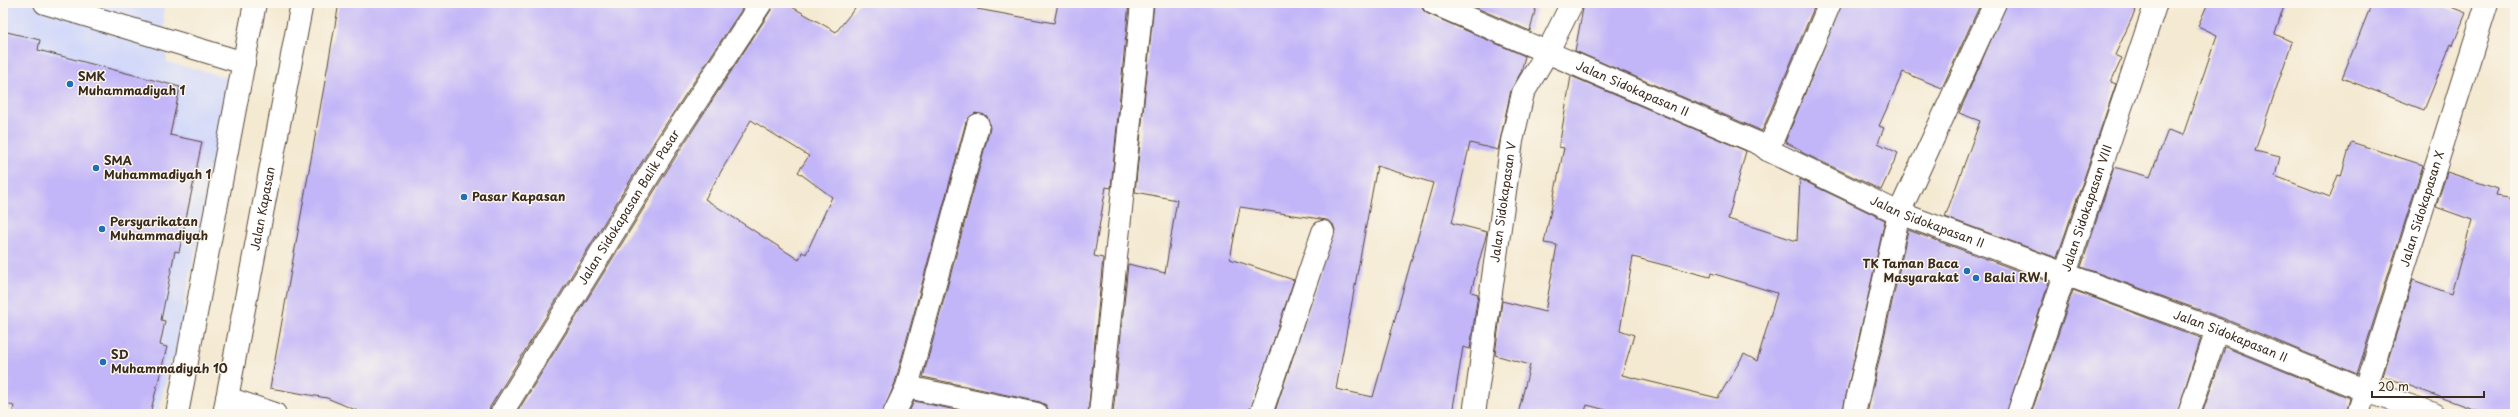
<svg xmlns="http://www.w3.org/2000/svg" width="2518" height="417" viewBox="0 0 2518 417" font-family="'Playpen Sans',sans-serif">
	<rect width="100%" height="100%" fill="#fbf7ec"/>
	<filter id="ink" filterUnits="userSpaceOnUse"><feTurbulence type="fractalNoise" baseFrequency=".025" numOctaves="2"/><feDisplacementMap in="SourceGraphic" scale="8" xChannelSelector="R" yChannelSelector="G"/><feConvolveMatrix kernelMatrix="1 2 1 2 8 2 1 2 1" color-interpolation-filters="sRGB"/></filter>
	<filter id="wash" filterUnits="userSpaceOnUse"><feTurbulence type="fractalNoise" baseFrequency=".012" numOctaves="4" result="noise"/><feDisplacementMap in="SourceGraphic" scale="16" xChannelSelector="R" yChannelSelector="G"/><feGaussianBlur stdDeviation="0.9" result="paint"/><feColorMatrix in="noise" values="0 0 0 0 0 0 0 0 0 0 0 0 0 0 0 0 0 1.4 0 .05"/><feComposite in="paint" operator="in"/></filter>
	<g filter="url(#wash)">
		<rect width="100%" height="100%" fill="#f4e9d1"/>
		<path fill="#d3d9f9" d="M3 3H163L167 62 234 79 184 303 188 359 170 361 158 414 19 379 11 410 3 408Z"/>
		<g id="blocks">
			<path fill="#c2b6f8" fill-rule="evenodd" d="M339 3H746L656 139 490 407 489 414H365L327 398 270 388Z
				M773 3H785L836 32 859 3H979L977 9 1054 23 1058 3H1129L1111 188 1106 187 1094 256 1103 258 1088 414 1049 411 1046 405 1040 402 923 377 990 128 987 116 975 113 966 122 895 383 882 414H516L678 153 771 10ZM751 120 809 156 798 172 832 197 806 254 802 252 799 260 705 199Z
				M1154 3H1421L1423 10 1428 14 1525 56 1521 72 1511 90 1498 150 1470 143 1452 223 1487 232 1471 292 1478 294 1470 349 1463 347 1452 414H1274L1335 230 1333 224 1327 220 1240 207 1230 259 1294 280 1249 414H1113L1128 264 1165 273 1177 200 1135 192ZM1377 166 1433 183 1373 397 1336 389Z
				M1465 3H1537L1530 31Z
				M1584 3H1816L1762 131 1575 51Z
				M1842 3H1981L1942 88 1903 72 1879 126 1884 128 1878 143 1898 153 1881 190 1801 152V150L1785 142Z
				M2007 3H2139L2115 55 2122 58 2111 82 2116 84 2057 258 1945 217 1980 121 1959 113Z
				M2208 3H2285L2275 34 2292 42 2255 151 2280 157 2275 176 2330 197 2338 175 2341 176 2351 142 2423 165 2357 374 2222 318 2081 267 2114 167 2150 177 2168 130 2183 135 2217 35 2198 26Z
				M2372 3H2441L2466 13 2453 45 2451 44 2424 110 2342 78Z
				M3 31 40 40 38 50 180 87 170 135 202 142 179 252 175 251 161 320 165 321 160 345 167 347 150 414H12L14 406 3 403Z
				M1571 76 1746 151 1728 219 1797 241 1800 179 1885 220 1842 414H1621L1587 405 1584 414H1518L1530 365 1495 355 1502 301 1545 312 1557 245 1544 243 1564 148 1559 147ZM1633 257 1710 277 1711 273 1777 293 1757 361 1744 354 1718 398 1622 375 1634 335 1620 330Z
				M2447 172 2498 189 2496 196 2515 199V414H2486L2383 376 2413 280 2451 294 2472 220 2436 207Z
				M1908 230 2049 282 2006 414H1867Z
				M2073 290 2201 338 2177 414H2031Z
				M2225 347 2350 398 2346 414H2202Z
				M914 401 965 412V414H908Z"/>
		</g>
	</g>
	<g filter="url(#ink)">
		<use href="#blocks" fill-opacity="0" stroke="#574739" stroke-width="1"/>
		<g fill="none" stroke-linecap="round" stroke-linejoin="round">
			<defs>
				<g id="street">
					<path d="M45 3 244 63"/>
					<path id="s1" d="M1433 3 1760 144 1768 150 1899 213 2217 330 2366 391 2434 414"/>
					<path d="M1768 150 1830 3"/>
					<path d="M907 387 1037 414"/>
					<path d="M227 398 275 414"/>
					<path id="s2" d="M501 414 667 146 761 3"/>
					<path d="M894 414 907 387 978 125"/>
					<path d="M1100 414 1142 3"/>
					<path d="M1261 414 1323 232"/>
					<path id="s3" d="M1474 414 1512 141 1523 93 1548 51 1572 3"/>
					<path d="M1854 414 1899 213 1995 3"/>
					<path id="s4" d="M2018 414 2156 3"/>
					<path d="M2189 414 2217 330"/>
					<path id="s5" d="M2358 414 2487 3"/>
				</g>
				<g id="primary">
					<path d="M177 414 255 3"/>
					<path id="s6" d="M224 414 302 3"/>
				</g>
			</defs>
			<use href="#street" stroke="#574739" stroke-width="24"/>
			<use href="#primary" stroke="#574739" stroke-width="24"/>
			<use href="#street" stroke="#fff" stroke-width="22"/>
			<use href="#primary" stroke="#fff" stroke-width="22"/>
		</g>
	</g>
	<g fill="#1f6fb2" stroke="#fbf7ec" stroke-width="1.5">
		<circle cx="70" cy="84" r="4"/>
		<circle cx="96" cy="168" r="4"/>
		<circle cx="464" cy="197" r="4"/>
		<circle cx="102" cy="229" r="4"/>
		<circle cx="1967" cy="271" r="4"/>
		<circle cx="1976" cy="278" r="4"/>
		<circle cx="103" cy="362" r="4"/>
	</g>
	<g text-anchor="middle" stroke-width="3" stroke-linejoin="round" paint-order="stroke">
		<g font-size="12" font-weight="bold" fill="#3b2a1e" stroke="#fbf7ec" text-anchor="start">
			<text x="78" y="81">SMK<tspan x="78" dy="14">Muhammadiyah 1</tspan></text>
			<text x="104" y="165">SMA<tspan x="104" dy="14">Muhammadiyah 1</tspan></text>
			<text x="472" y="201">Pasar Kapasan</text>
			<text x="110" y="226">Persyarikatan<tspan x="110" dy="14">Muhammadiyah</tspan></text>
			<text x="1959" y="268" text-anchor="end">TK Taman Baca<tspan x="1959" dy="14">Masyarakat</tspan></text>
			<text x="1984" y="282">Balai RW I</text>
			<text x="111" y="359">SD<tspan x="111" dy="14">Muhammadiyah 10</tspan></text>
		</g>
		<g font-size="12" fill="#3b2a1e" stroke="#fbf7ec">
			<text dy="4" stroke="none"><textPath href="#s1" startOffset="217">Jalan Sidokapasan II</textPath></text>
			<text dy="4" stroke="none"><textPath href="#s3" startOffset="214">Jalan Sidokapasan V</textPath></text>
			<text dy="4" stroke="none"><textPath href="#s2" startOffset="243">Jalan Sidokapasan Balik Pasar</textPath></text>
			<text dy="4" stroke="none"><textPath href="#s4" startOffset="217">Jalan Sidokapasan VIII</textPath></text>
			<text dy="4" stroke="none"><textPath href="#s6" startOffset="209">Jalan Kapasan</textPath></text>
			<text dy="4" stroke="none"><textPath href="#s5" startOffset="215">Jalan Sidokapasan X</textPath></text>
			<text dy="4" stroke="none"><textPath href="#s1" startOffset="541">Jalan Sidokapasan II</textPath></text>
			<text dy="4" stroke="none"><textPath href="#s1" startOffset="865">Jalan Sidokapasan II</textPath></text>
		</g>
	</g>
	<rect width="2518" height="417" fill="none" stroke="#fbf7ec" stroke-width="16"/>
	<path d="M2372 391v6h112v-6" fill="none" stroke="#3b2a1e" stroke-width="2"/>
	<text x="2378" y="391" font-size="12" fill="#3b2a1e" stroke="#fbf7ec" stroke-width="3" paint-order="stroke">20 m</text>
</svg>
